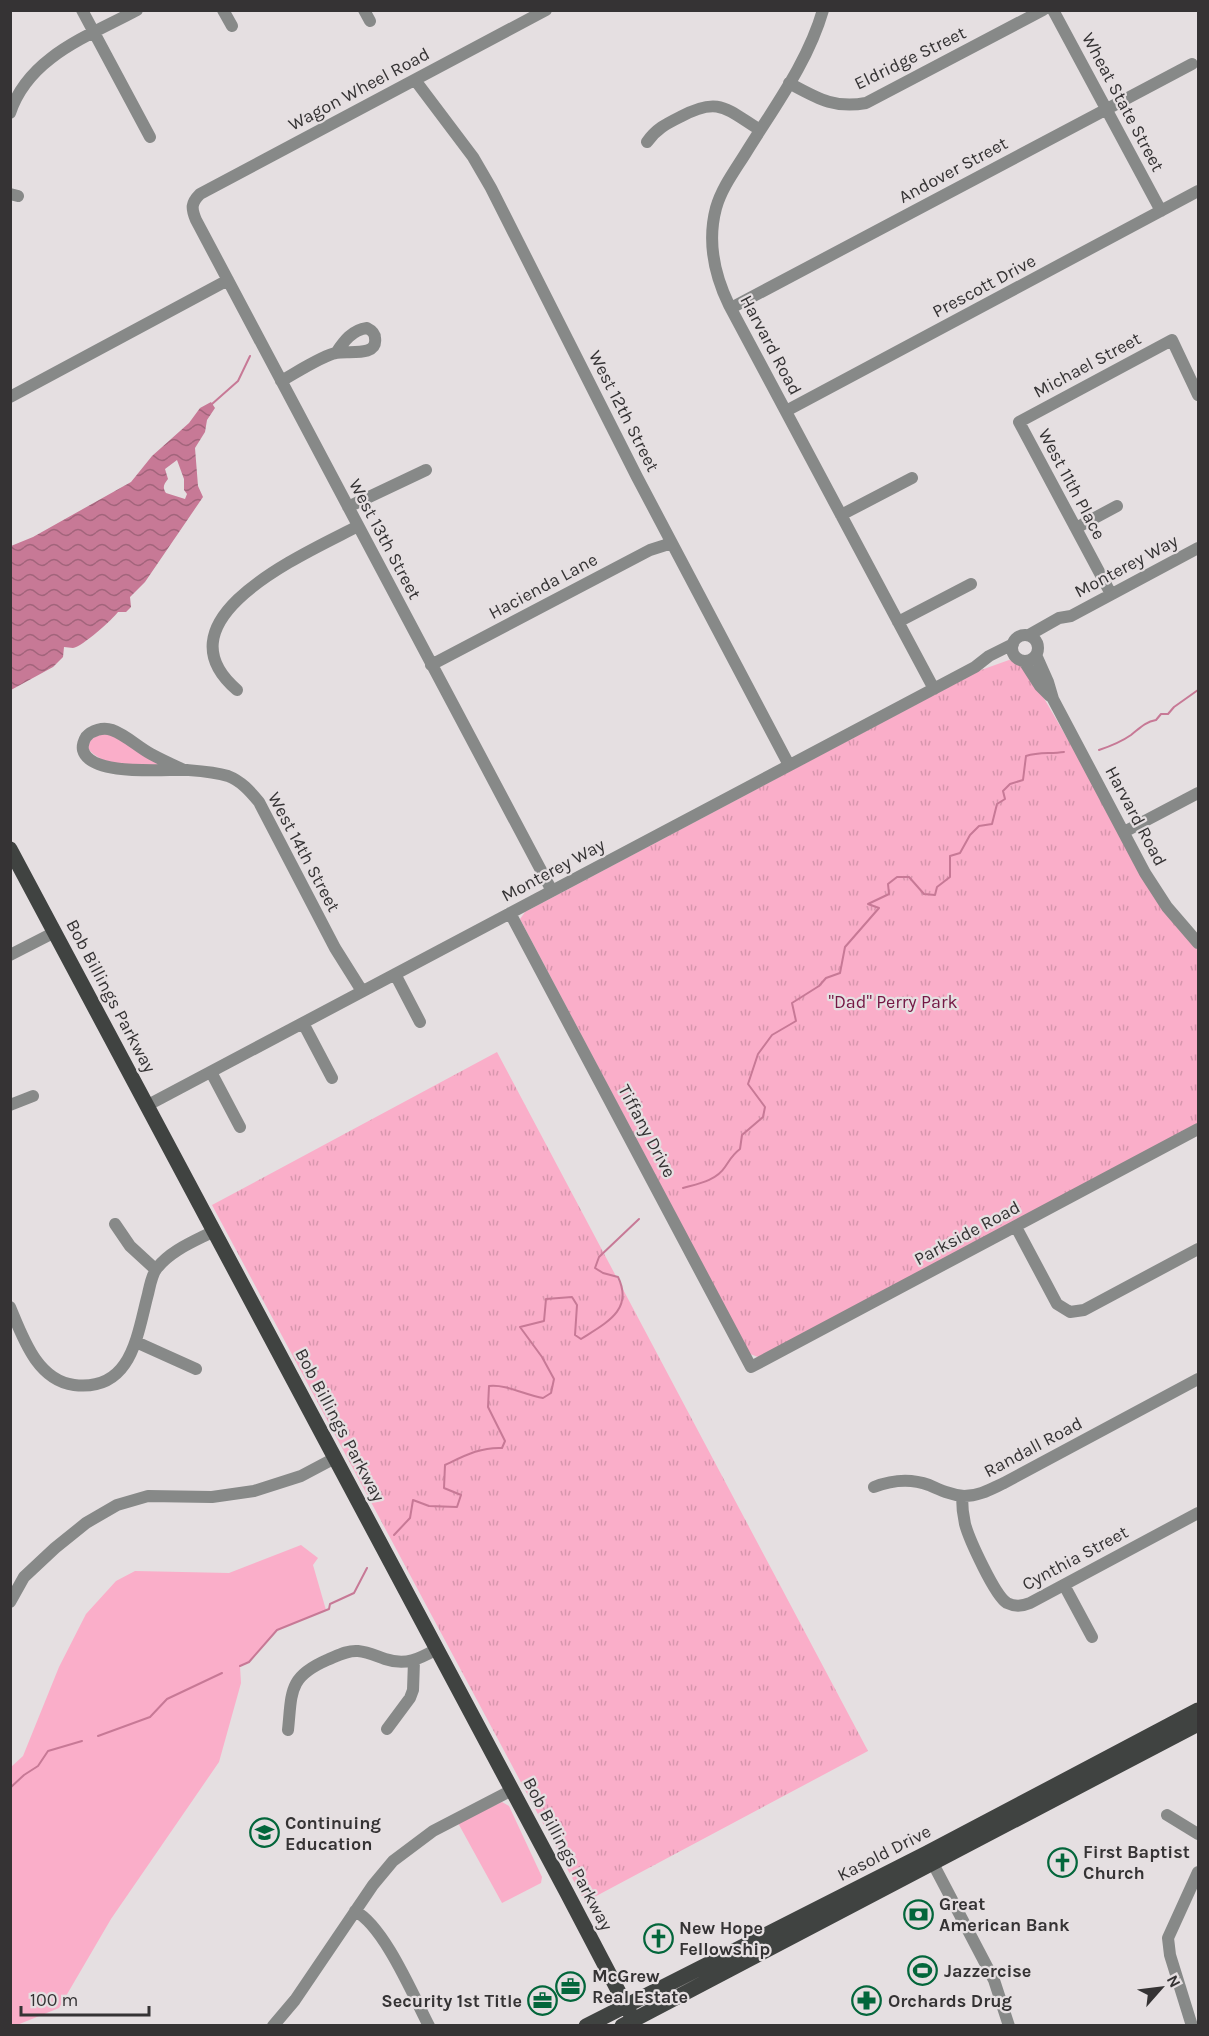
<svg xmlns="http://www.w3.org/2000/svg" width="1209" height="2036" viewBox="0 0 1209 2036" font-family="Karla,sans-serif">
	<defs>
		<pattern id="park-tufts" width="24" height="20" patternUnits="userSpaceOnUse" patternTransform="scale(1.5)"><rect width="24" height="20" fill="#faaec9"/><path d="M3 7l-1-3M5 7V3M7 7l1-3M15 17l-1-3M17 17v-4M19 17l1-3" fill="none" stroke="#d796ad"/></pattern>
		<pattern id="water-waves" width="16" height="10" patternUnits="userSpaceOnUse" patternTransform="scale(1.5)"><rect width="16" height="10" fill="#c77996"/><path d="M0 5q4-4 8 0t8 0" fill="none" stroke="#a2647b"/></pattern>
	</defs>
	<rect width="100%" height="100%" fill="#e5dfe1"/>
	<path fill="#faaec9" d="M103 734 113 735 173 767C148 766 103 770 88 748 90 738 94 737 103 734Z
		M301 1545 318 1558 313 1565 326 1610 277 1630 249 1662 240 1666 241 1683 219 1762 111 1919 59 2008 17 2025H11V1767L23 1756 59 1667 86 1614 116 1581 135 1571 229 1573Z
		M502 1802 509 1806 542 1877 541 1883 502 1903 458 1823Z"/>
	<path fill="url(#park-tufts)" d="M1009 660 1015 661 1027 669 1175 924 1198 950V1124L758 1357 750 1354 520 919 525 912 981 670Z
		M497 1052 868 1751 585 1902 212 1205Z"/>
	<path fill="url(#water-waves)" fill-rule="evenodd" d="M211 402 215 408 207 420 205 432 195 448 198 486 203 497 145 582 130 597 131 607 126 612H118C113 619 82 647 73 648 70 648 67 647 64 647L63 657 53 667 11 690V546L33 537 131 482 152 456 189 423 200 408ZM177 460 184 479V490L187 494 185 499 166 493C162 487 164 484 168 479L165 469Z"/>
	<g fill="none" stroke-linecap="round" stroke-linejoin="round">
		<path stroke="#c77996" stroke-width="2" d="M212 404 238 381 250 356
			M1099 750C1111 746 1121 742 1131 735 1140 728 1145 722 1156 720L1161 714H1168L1174 707 1198 690
			M683 1188C697 1184 716 1181 725 1167 730 1160 732 1155 740 1149L742 1135 763 1117 765 1107 748 1084 758 1054 772 1035 796 1021 792 1003 819 986 826 978 840 973 845 947 879 908 868 904 889 894 888 884 897 877H909L924 894 935 895 937 887 950 877V856L960 853 970 835 979 826 992 824 997 804 1005 799 1003 791 1010 784 1023 780 1026 756C1039 752 1050 754 1064 752
			M394 1535 410 1518 413 1500 429 1506 457 1507 461 1495 444 1488 445 1465C464 1456 480 1447 502 1448L505 1441 488 1407 489 1386C506 1384 525 1395 543 1398L551 1393 554 1379 542 1357 520 1327 544 1321 546 1299 572 1297 577 1305 575 1335 581 1339C606 1323 634 1310 618 1277L603 1273 595 1268 599 1257 639 1219
			M240 1666 249 1662 277 1630 329 1609 330 1604 354 1593 367 1568
			M98 1736 150 1717 167 1699 222 1673
			M10 1788 24 1775 38 1766 48 1751 82 1741"/>
		<path stroke="#878988" stroke-width="12" d="M82 10 150 137
			M223 10 232 26
			M364 10 370 21
			M546 10 200 194C191 203 191 208 196 220L552 891
			M823 10C808 62 775 106 747 151 736 169 722 187 716 208 707 242 714 274 729 305L934 689
			M1053 10 1161 211
			M415 80 473 157 491 188 637 477 789 765
			M789 83C817 98 834 109 866 103L1043 10
			M10 113C29 56 89 36 137 10
			M647 142C656 129 666 124 680 117 719 96 726 109 760 130
			M10 194 18 196
			M731 308 1192 64
			M281 381C294 374 323 355 336 353 346 350 378 358 375 338 375 333 371 330 367 328 352 330 344 341 336 353
			M10 397 228 280
			M786 411 1198 191
			M348 507 426 470
			M841 515 912 478
			M1076 528 1117 506
			M1111 594 1019 422 1172 340 1198 395
			M898 622 971 584
			M1012 648a13 13 0 1 1 26 0a13 13 0 1 1-26 0Z
			M1029 635 1059 618 1071 616 1198 548
			M1036 655 1048 682 1053 699 1145 873 1167 907 1198 943
			M1024 661 1040 686 1050 696
			M431 665 650 550 672 543
			M237 690C153 618 309 552 358 526
			M184 770C173 765 162 760 151 754 138 747 126 735 112 730 103 727 92 730 86 737 84 740 82 746 83 750 90 777 165 769 187 770 200 771 215 772 228 776 241 781 250 791 259 802L335 948 362 991
			M1124 832 1198 793
			M510 913 751 1367 1198 1129
			M10 955 55 932
			M395 974 420 1022
			M303 1023 332 1078
			M211 1072 240 1127
			M10 1105 33 1096
			M148 1105 975 667 989 656 1013 644
			M115 1224 130 1246 155 1269
			M1016 1227 1057 1304 1070 1312 1084 1310 1198 1249
			M10 1307C23 1338 37 1380 74 1385 132 1392 137 1335 148 1294 150 1285 152 1274 157 1268 171 1250 195 1241 214 1231
			M136 1342 196 1369
			M874 1487C892 1480 910 1478 929 1485 940 1490 951 1495 964 1496 979 1496 991 1489 1004 1483L1198 1379
			M962 1496C962 1505 963 1515 965 1524 969 1539 995 1596 1007 1603 1015 1607 1023 1606 1030 1603L1198 1513
			M1064 1585 1092 1637
			M10 1602 24 1577 55 1548 86 1523 117 1505 148 1496 212 1497 254 1491 301 1476 335 1458
			M387 1729 410 1698 413 1690 414 1661
			M288 1730C292 1692 288 1677 327 1660 337 1656 347 1650 358 1651 368 1652 376 1656 385 1659 406 1666 419 1659 437 1649
			M1167 1815 1198 1834
			M929 1856 994 1980 1009 2026
			M355 1911C384 1926 413 1995 429 2026
			M273 2026 295 2000 373 1885 393 1861 433 1831 512 1790
			M1192 2026 1170 1955 1168 1938 1198 1872"/>
		<path stroke="#404341" stroke-width="15" d="M10 849 567 1893 633 2019V2026
			M586 2026 927 1853 1198 1710
			M622 2026 1198 1724"/>
	</g>
	<defs>
		<symbol id="university-ring" viewBox="-11 -11 22 22"><circle r="9.5" fill="#e5dfe1" stroke="#03663b" stroke-width="1.5"/><path d="M0-5L7-2L0 1L-7-2ZM-4 1L0 2.5L4 1V4Q0 6-4 4Z" fill="#03663b"/></symbol>
		<symbol id="church-ring" viewBox="-11 -11 22 22"><circle r="9.5" fill="#e5dfe1" stroke="#03663b" stroke-width="1.5"/><path d="M-1.2-6h2.4v3.5h3.3v2.4h-3.3V6h-2.4V-.1h-3.3v-2.4h3.3Z" fill="#03663b"/></symbol>
		<symbol id="bank-ring" viewBox="-11 -11 22 22"><circle r="9.5" fill="#e5dfe1" stroke="#03663b" stroke-width="1.5"/><path d="M-6-4H6V4H-6ZM0-2.3a2.3 2.3 0 1 0 0 4.6a2.3 2.3 0 1 0 0-4.6Z" fill="#03663b"/></symbol>
		<symbol id="stadium-ring" viewBox="-11 -11 22 22"><circle r="9.5" fill="#e5dfe1" stroke="#03663b" stroke-width="1.5"/><path d="M0-5a6.5 5 0 1 0 0 10a6.5 5 0 1 0 0-10ZM-3.5-1.8h7v3.6h-7Z" fill="#03663b"/></symbol>
		<symbol id="office-ring" viewBox="-11 -11 22 22"><circle r="9.5" fill="#e5dfe1" stroke="#03663b" stroke-width="1.5"/><path d="M-6-3h4V-5.5h4V-3h4V5H-6ZM-1-4.5V-3h2v-1.5ZM-6 0V1H6V0Z" fill="#03663b"/></symbol>
		<symbol id="pharmacy-ring" viewBox="-11 -11 22 22"><circle r="9.5" fill="#e5dfe1" stroke="#03663b" stroke-width="1.5"/><path d="M-2-6h4v4h4v4h-4v4h-4v-4h-4v-4h4Z" fill="#03663b"/></symbol>
	</defs>
	<g fill-rule="evenodd">
		<use href="#university-ring" x="248" y="1816" width="33" height="33"/>
		<use href="#church-ring" x="1046" y="1846" width="33" height="33"/>
		<use href="#bank-ring" x="902" y="1898" width="33" height="33"/>
		<use href="#church-ring" x="642" y="1922" width="33" height="33"/>
		<use href="#stadium-ring" x="906" y="1954" width="33" height="33"/>
		<use href="#office-ring" x="554" y="1970" width="33" height="33"/>
		<use href="#office-ring" x="526" y="1984" width="33" height="33"/>
		<use href="#pharmacy-ring" x="850" y="1984" width="33" height="33"/>
	</g>
	<g text-anchor="middle" stroke-width="4.5" stroke-linejoin="round" paint-order="stroke">
		<g font-size="18" fill="#353334" stroke="#e5dfe1">
			<text transform="translate(910 58) rotate(-26)" y="6">Eldridge Street</text>
			<text transform="translate(359 89) rotate(-28)" y="6">Wagon Wheel Road</text>
			<text transform="translate(1123 102) rotate(62)" y="6">Wheat State Street</text>
			<text transform="translate(953 170) rotate(-28)" y="6">Andover Street</text>
			<text transform="translate(984 286) rotate(-28)" y="6">Prescott Drive</text>
			<text transform="translate(771 345) rotate(62)" y="6">Harvard Road</text>
			<text transform="translate(1087 365) rotate(-28)" y="6">Michael Street</text>
			<text transform="translate(624 411) rotate(63)" y="6">West 12th Street</text>
			<text transform="translate(1072 484) rotate(62)" y="6">West 11th Place</text>
			<text transform="translate(385 539) rotate(62)" y="6">West 13th Street</text>
			<text transform="translate(1126 566) rotate(-28)" y="6">Monterey Way</text>
			<text transform="translate(543 586) rotate(-28)" y="6">Hacienda Lane</text>
			<text transform="translate(1136 816) rotate(62)" y="6">Harvard Road</text>
			<text transform="translate(304 852) rotate(62)" y="6">West 14th Street</text>
			<text transform="translate(553 870) rotate(-28)" y="6">Monterey Way</text>
			<text transform="translate(111 996) rotate(62)" y="6">Bob Billings Parkway</text>
			<text transform="translate(647 1131) rotate(62)" y="6">Tiffany Drive</text>
			<text transform="translate(967 1233) rotate(-28)" y="6">Parkside Road</text>
			<text transform="translate(340 1425) rotate(62)" y="6">Bob Billings Parkway</text>
			<text transform="translate(1033 1447) rotate(-28)" y="6">Randall Road</text>
			<text transform="translate(1075 1558) rotate(-28)" y="6">Cynthia Street</text>
			<text transform="translate(884 1853) rotate(-27)" y="6">Kasold Drive</text>
			<text transform="translate(568 1854) rotate(62)" y="6">Bob Billings Parkway</text>
		</g>
		<g font-size="18" fill="#741744" stroke="#e5dfe1">
			<text x="893" y="1008">"Dad" Perry Park</text>
		</g>
		<g font-size="18" font-weight="bold" fill="#353334" stroke="#e5dfe1" text-anchor="start">
			<text x="285" y="1829">Continuing<tspan x="285" dy="21">Education</tspan></text>
			<text x="1083" y="1858">First Baptist<tspan x="1083" dy="21">Church</tspan></text>
			<text x="939" y="1910">Great<tspan x="939" dy="21">American Bank</tspan></text>
			<text x="679" y="1934">New Hope<tspan x="679" dy="21">Fellowship</tspan></text>
			<text x="944" y="1977">Jazzercise</text>
			<text x="592" y="1982">McGrew<tspan x="592" dy="21">Real Estate</tspan></text>
			<text x="522" y="2007" text-anchor="end">Security 1st Title</text>
			<text x="888" y="2007">Orchards Drug</text>
		</g>
	</g>
	<rect width="1209" height="2036" fill="none" stroke="#353334" stroke-width="24"/>
	<g transform="translate(1161 1988) rotate(62)" stroke="#e5dfe1" stroke-width="4.5" paint-order="stroke">
	<path d="M0-4.5L10 22L0 15L-10 22Z" fill="#353334"/>
	<text y="-9" font-size="16" font-weight="bold" text-anchor="middle" fill="#353334">N</text>
	</g>
	<path d="M21 2006v9h128v-9" fill="none" stroke="#353334" stroke-width="3"/>
	<text x="30" y="2006" font-size="18" fill="#353334" stroke="#e5dfe1" stroke-width="4.5" paint-order="stroke">100 m</text>
</svg>
